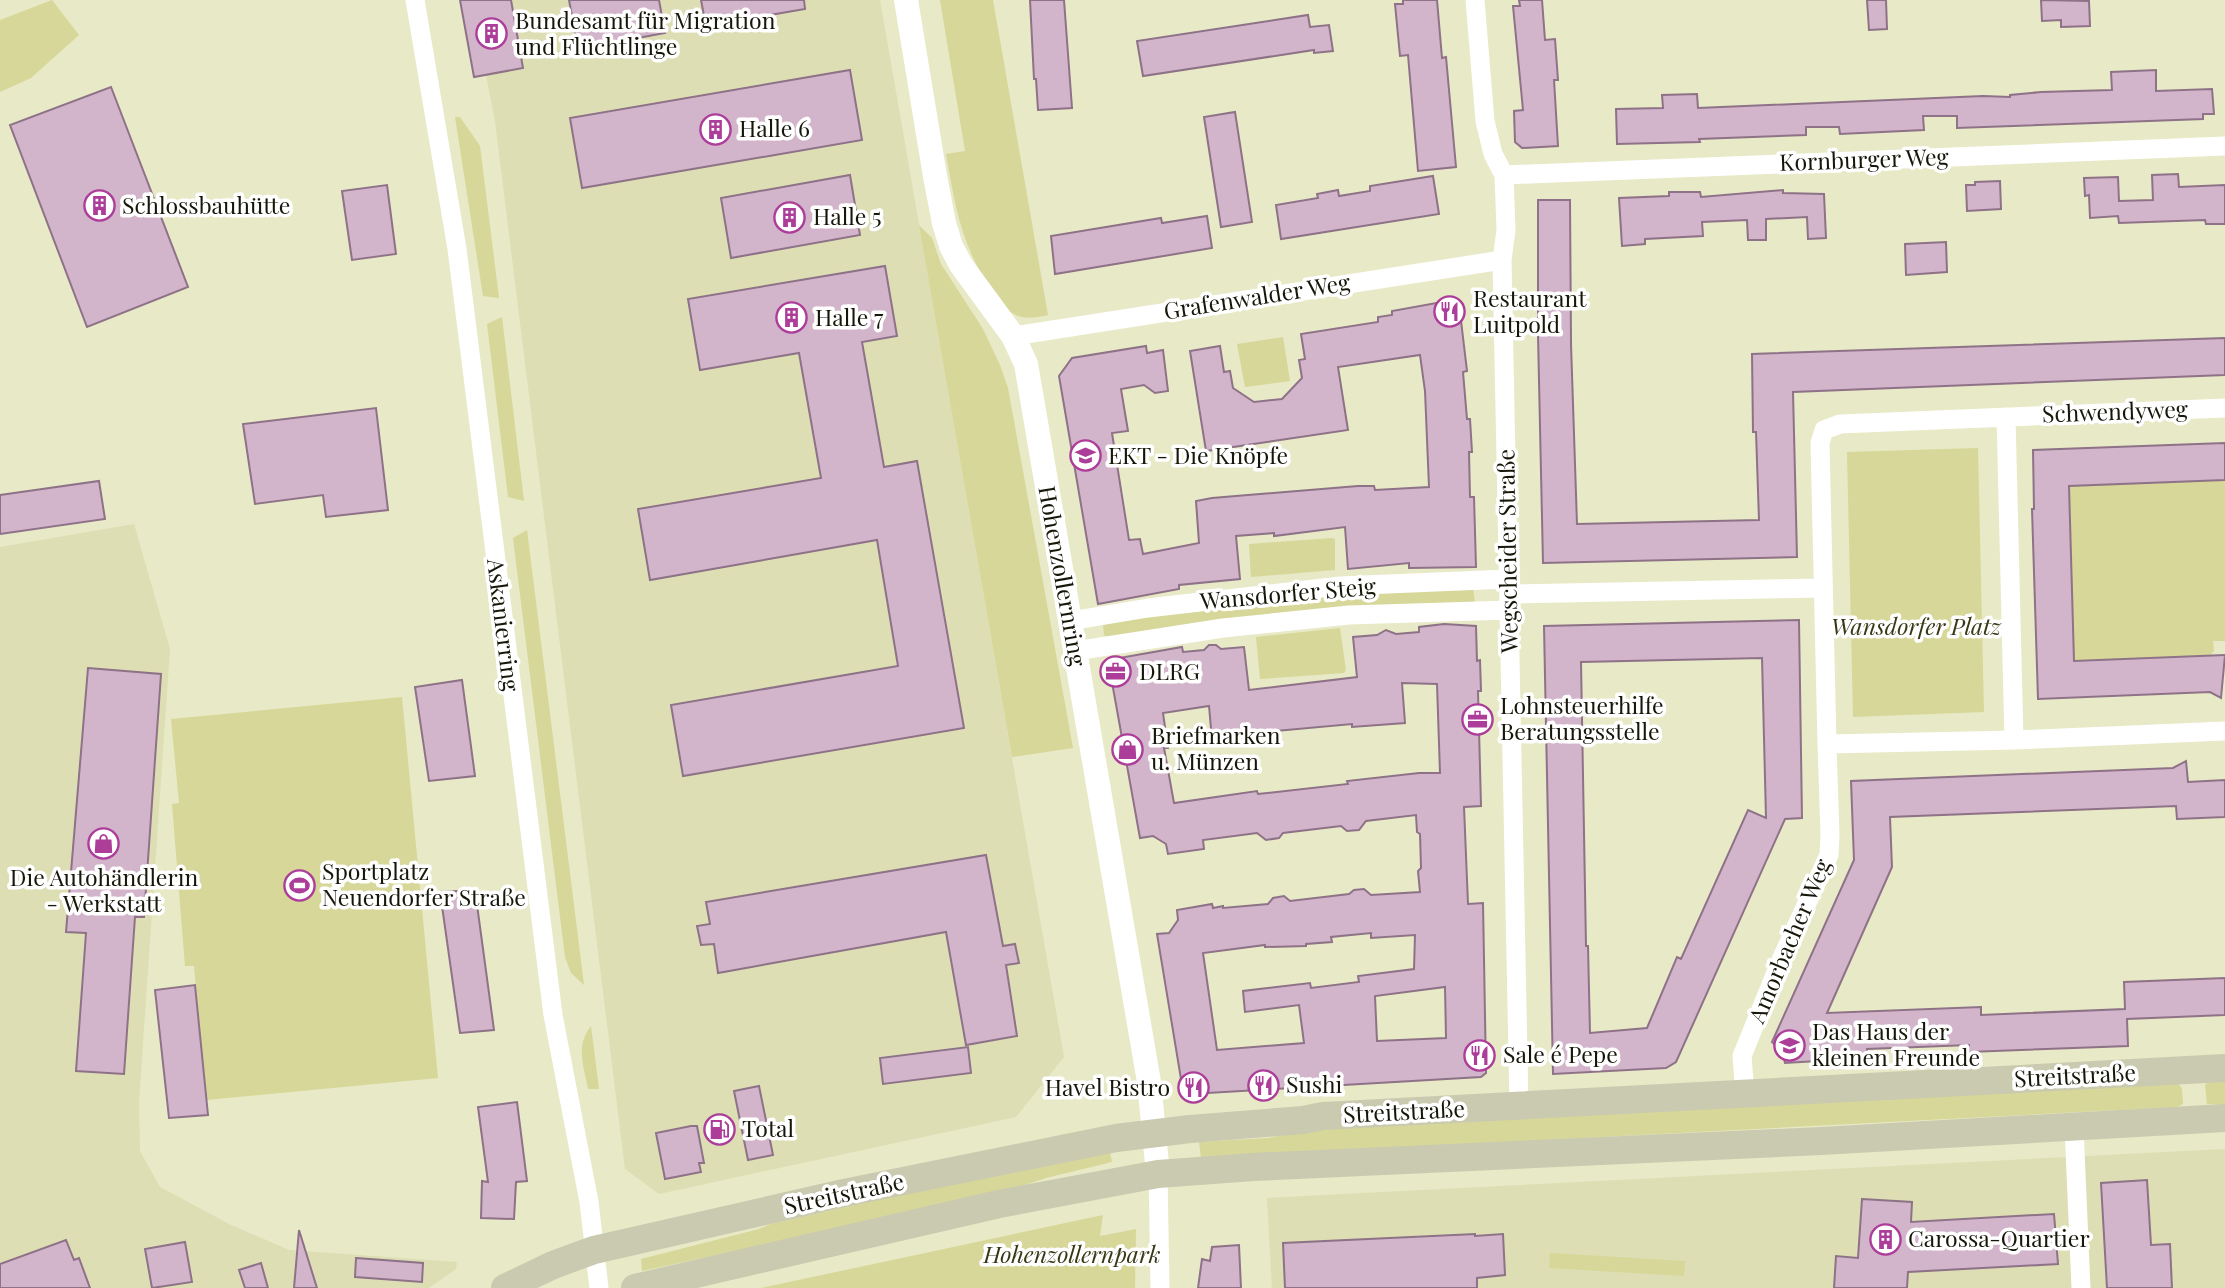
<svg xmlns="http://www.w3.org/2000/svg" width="2225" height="1288" viewBox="0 0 2225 1288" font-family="'Playfair Display',serif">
	<rect width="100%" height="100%" fill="#e8e9c6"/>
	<path fill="#dddeb4" d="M460 0H880L1064 1057 1016 1117 659 1194 625 1169 495 121 486 75 474 77Z
		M134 524 170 649 139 1102 140 1151 160 1187 229 1224 289 1250 457 1262 456 1269 429 1288H0V547Z
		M2225 1149V1288H1272L1267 1198Z"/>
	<path fill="#d6d798" d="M52 0 79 35 31 78 0 92V20Z
		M940 0H993L1048 315C1038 317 1026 320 1016 315 1004 310 997 298 990 288 961 244 955 205 946 154L965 151Z
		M455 117H460L480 146 499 298 483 296Z
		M919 225 932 238 941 264 983 329 1000 365 1008 388 1073 748 1012 757Z
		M502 317 524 501 508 497 487 324Z
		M1283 337 1290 381 1245 387 1237 344Z
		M1978 448 1984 712 1853 717 1847 452Z
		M2225 480V641H2213L2214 651 2210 655 2074 661 2069 486Z
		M527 530 584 985 571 973 565 957 513 538Z
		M1332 538 1335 539V570L1251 577 1249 544Z
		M1473 588 1475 603 1107 637 1104 635 1103 625 1106 622 1266 599Z
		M1340 628 1346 670 1344 673 1260 679 1256 637Z
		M402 697 438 1078 206 1100 194 966H185L172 804 179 803 171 719Z
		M591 1026 599 1089H588C584 1066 575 1046 591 1026Z
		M2225 1081V1105L2207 1104 2205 1085 2207 1083Z
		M2178 1083 2182 1089 2183 1104 2177 1107 1201 1158 1199 1142 1268 1138 1311 1130Z
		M1109 1147 1112 1162 1046 1178 995 1195 642 1271 641 1259 759 1229 771 1224Z
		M1103 1215 1100 1236 1136 1229 1135 1288H761Z
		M1550 1253 1685 1261 1684 1276 1549 1268Z"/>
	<path fill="#d3b5cb" stroke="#8e7287" stroke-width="2" fill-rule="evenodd" d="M460 0H511L523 68 474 77Z
		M569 0H659L665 33 578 49Z
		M701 0H804L805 9 706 26Z
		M1030 0H1064L1072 108 1038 110 1036 79H1034Z
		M1403 0H1437L1442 58 1446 57 1456 167 1418 171 1408 55 1400 56 1395 4H1403Z
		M1519 0H1542L1545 40 1555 39 1558 80H1554L1558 146 1522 148 1515 142 1514 111 1523 110 1513 6H1520Z
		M1867 0H1886L1887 29 1869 30Z
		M2041 0 2089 1 2090 26 2061 27V20L2042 21Z
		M1308 15 1310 27 1329 25 1333 51 1314 53V50L1143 76 1137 41Z
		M850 70 862 140 582 188 570 118Z
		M2156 70V91L2212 89 2214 114H2203V119L1957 128V116H1923L1924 130 1840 134 1839 127H1806V135L1699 139 1700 142 1617 144 1616 109 1663 108 1662 95 1697 94 1698 108 1983 96 2010 97V95L2041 92 2112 90 2111 72Z
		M111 87 188 287 87 327 10 125Z
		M1235 112 1252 222 1221 227 1204 117Z
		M2178 174 2179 187 2225 185V224H2206L2205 220 2119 223 2118 216 2090 218 2089 195 2085 196 2084 178 2118 177 2119 201 2153 200 2152 175Z
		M850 175 860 235 731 258 721 198Z
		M1433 176 1439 214 1281 239 1276 205 1318 198 1317 194 1338 190 1339 196 1370 191V186Z
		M2000 181 2001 209 1967 211 1966 185H1975V182Z
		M387 185 396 254 352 260 342 191Z
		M1783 190V193L1824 194 1826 238 1808 239 1807 217 1766 219V240H1748L1747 220 1702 222 1703 236 1645 239V244L1622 246 1619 198 1669 196V192H1700L1701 197Z
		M1538 200H1570L1571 344 1577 524 1759 520 1756 432H1753L1752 354 2225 338V375L1793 392 1797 557 1543 563 1538 335Z
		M1207 216 1212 248 1055 274 1051 236 1161 218 1162 223Z
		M1946 242 1947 272 1906 275 1905 244Z
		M885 266 897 336 862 342 884 467 917 461 964 728 683 776 671 705 898 666 877 540 650 580 638 509 821 478 799 353 700 370 688 299Z
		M1453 300 1459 304 1467 371 1463 372 1467 419H1470L1472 452H1469L1470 497H1474L1476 567 1409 568V563L1348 569 1345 527 1274 536V533L1236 536 1240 579 1179 585V589L1098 604 1059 376 1072 358 1146 346 1147 353 1163 350 1168 391 1155 393 1144 385 1121 389 1128 431 1112 433 1129 540 1140 539 1143 554 1199 543 1196 501 1212 498 1358 486H1374L1375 490 1429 487 1425 391 1420 355 1338 367 1348 430 1206 451 1190 351 1220 346 1224 372 1230 371 1233 388 1254 402 1282 399 1302 378 1299 360 1305 359 1301 334 1378 322V317L1392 315V311Z
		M376 408 388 510 326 517 323 495 255 504 243 424Z
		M2225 443V480L2069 486 2074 661 2225 655 2221 698 2210 692 2038 699 2032 509H2034L2033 450Z
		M99 481 105 519 0 534V495Z
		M1799 620 1802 818 1785 819 1676 1062 1666 1068 1553 1074 1544 626ZM1762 658 1766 818 1748 810 1681 959 1677 957 1647 1028 1590 1033 1588 946H1586L1581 662Z
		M1444 624 1476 626 1477 661 1480 660 1481 691H1478L1481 806 1464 807 1468 904 1483 903 1486 1073 1481 1077 1190 1094 1182 1085 1157 934 1169 933 1178 920 1177 910 1212 904 1213 908 1223 906V908L1268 904 1273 898 1284 896 1290 901 1349 894 1354 890 1364 889 1371 895 1420 892 1418 871 1421 868 1420 834 1417 832 1416 815 1366 821 1359 830 1347 831 1341 826 1283 833 1279 838 1266 840 1257 833 1203 840 1204 849 1168 854 1166 844 1153 836 1140 838 1108 660 1182 647 1183 652 1204 650 1209 645H1216L1221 649 1244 647 1249 690 1357 677 1353 637 1377 635 1386 630 1396 634 1419 632V627ZM1402 683 1437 684 1440 773H1419L1347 781 1348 784 1258 794 1257 791 1174 803 1164 748H1168L1163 713 1209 706 1212 740 1264 736V732L1352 724V727L1405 723ZM1371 933V938L1415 935 1414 969 1358 976 1359 982 1311 988 1310 983 1243 991 1245 1012 1299 1005 1304 1043 1217 1050 1203 953 1265 945V947L1306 946V944L1332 942 1331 937ZM1445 987 1446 1038 1377 1041 1375 996Z
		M88 668 161 674 144 917H135L124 1074 76 1071 86 933 66 932Z
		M462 680 475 776 429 781 415 687Z
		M2186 761 2188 782 2225 780V817L2177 819 2176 806 1890 817 1892 867 1827 1013 1981 1007V1015L2125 1009 2124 982 2225 978V1015L2127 1019 2128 1046 1969 1052V1045L1867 1049V1058L1785 1063 1782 1051 1772 1042 1854 860 1851 781 2173 768Z
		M986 855 1003 946 1015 944 1019 963 1006 965 1017 1036 966 1045 946 932 718 973 714 944 701 945 697 926 710 924 706 902Z
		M475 890 494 1030 460 1033 440 892Z
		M195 985 208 1115 169 1118 155 990Z
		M968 1047 971 1073 883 1084 880 1058Z
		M759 1086 773 1155 748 1160 734 1091Z
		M517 1102 527 1181 516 1182 514 1219 481 1218 482 1181 488 1182 478 1107Z
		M691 1126H697L704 1163H699L701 1172 665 1179 656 1133Z
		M2147 1180 2151 1245 2170 1244 2172 1288H2107L2101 1183Z
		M1862 1199 1912 1202 1911 1222 2054 1214 2058 1264 1908 1272 1907 1288H1834L1836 1256 1858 1258Z
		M299 1230 317 1288H294Z
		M1475 1234V1236L1503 1234 1505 1275 1477 1278V1288H1285L1283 1243Z
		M66 1240 74 1260 79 1258 90 1288H0V1264Z
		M185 1242 192 1282 152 1288 145 1249Z
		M1239 1245 1241 1288H1198L1202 1259 1210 1261 1212 1247Z
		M356 1258 423 1263 422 1282 355 1277Z
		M261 1263 268 1288H245L239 1270Z"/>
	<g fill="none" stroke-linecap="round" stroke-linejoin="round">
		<path stroke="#fff" stroke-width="19" d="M415 0 457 249 553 1015 589 1202 599 1288
			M1475 0 1485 121 1493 154 1504 175 1506 230 1502 260 1519 1106
			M1504 175 2225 146
			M1013 336 1502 260
			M2225 408 1840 424 1824 430 1820 443 1827 744 2014 740 2225 731
			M2006 417 2014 740
			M1509 594 1823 588
			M1070 621 1148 608 1340 586 1508 579
			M1075 651 1223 628 1349 615 1509 610
			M1745 1094 1742 1056 1781 960 1829 855 1830 835 1827 744
			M2074 1127 2081 1288
			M1158 1174 1160 1288"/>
		<path stroke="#fff" stroke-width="24" d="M906 0 935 176 944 223 951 246 961 265 1013 336 1026 364 1149 1082 1158 1174"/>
		<path stroke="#cacab0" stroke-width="28" d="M505 1288 553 1265 594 1250 844 1193 1116 1138 1190 1129 1303 1120 1323 1116 2225 1068
			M635 1288 999 1204 1158 1174 1253 1167 1821 1141 2225 1118"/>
	</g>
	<defs>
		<symbol id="building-ring" viewBox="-11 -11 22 22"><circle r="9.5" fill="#fff" stroke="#ac3d99" stroke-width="1.5"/><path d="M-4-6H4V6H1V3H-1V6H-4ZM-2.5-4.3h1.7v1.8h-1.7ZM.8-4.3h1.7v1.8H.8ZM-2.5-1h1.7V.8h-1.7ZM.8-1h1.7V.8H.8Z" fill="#ac3d99"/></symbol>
		<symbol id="restaurant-ring" viewBox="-11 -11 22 22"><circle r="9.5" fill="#fff" stroke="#ac3d99" stroke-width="1.5"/><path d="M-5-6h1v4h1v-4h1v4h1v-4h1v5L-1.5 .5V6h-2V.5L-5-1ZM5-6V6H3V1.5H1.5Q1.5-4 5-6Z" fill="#ac3d99"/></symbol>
		<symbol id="school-ring" viewBox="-11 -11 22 22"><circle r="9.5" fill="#fff" stroke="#ac3d99" stroke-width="1.5"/><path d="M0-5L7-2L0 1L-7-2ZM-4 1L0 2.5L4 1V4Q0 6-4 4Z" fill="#ac3d99"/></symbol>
		<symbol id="office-ring" viewBox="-11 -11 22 22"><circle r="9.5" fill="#fff" stroke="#ac3d99" stroke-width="1.5"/><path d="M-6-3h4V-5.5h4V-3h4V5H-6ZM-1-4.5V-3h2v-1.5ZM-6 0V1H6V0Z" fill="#ac3d99"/></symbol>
		<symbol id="shop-ring" viewBox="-11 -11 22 22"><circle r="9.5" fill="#fff" stroke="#ac3d99" stroke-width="1.5"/><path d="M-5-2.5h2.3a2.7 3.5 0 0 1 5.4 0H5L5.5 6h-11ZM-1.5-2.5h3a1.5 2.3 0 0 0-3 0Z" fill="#ac3d99"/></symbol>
		<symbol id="stadium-ring" viewBox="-11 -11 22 22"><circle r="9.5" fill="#fff" stroke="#ac3d99" stroke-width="1.5"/><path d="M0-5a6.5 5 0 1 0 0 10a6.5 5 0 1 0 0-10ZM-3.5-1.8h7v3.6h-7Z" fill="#ac3d99"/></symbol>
		<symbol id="fuel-ring" viewBox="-11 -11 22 22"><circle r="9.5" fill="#fff" stroke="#ac3d99" stroke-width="1.5"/><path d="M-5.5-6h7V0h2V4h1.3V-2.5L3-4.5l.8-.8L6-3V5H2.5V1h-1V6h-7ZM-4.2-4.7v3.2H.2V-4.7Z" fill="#ac3d99"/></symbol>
	</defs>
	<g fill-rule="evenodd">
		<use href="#building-ring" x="474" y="16" width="35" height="35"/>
		<use href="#building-ring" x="698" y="112" width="35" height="35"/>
		<use href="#building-ring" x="82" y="188" width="35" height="35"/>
		<use href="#building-ring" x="772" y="200" width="35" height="35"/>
		<use href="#restaurant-ring" x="1432" y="294" width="35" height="35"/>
		<use href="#building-ring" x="774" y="300" width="35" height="35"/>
		<use href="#school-ring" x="1068" y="438" width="35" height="35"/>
		<use href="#office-ring" x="1098" y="654" width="35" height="35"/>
		<use href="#office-ring" x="1460" y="702" width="35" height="35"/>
		<use href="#shop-ring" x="1110" y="732" width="35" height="35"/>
		<use href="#shop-ring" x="86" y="826" width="35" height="35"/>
		<use href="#stadium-ring" x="282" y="868" width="35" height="35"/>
		<use href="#school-ring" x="1772" y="1028" width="35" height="35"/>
		<use href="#restaurant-ring" x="1462" y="1038" width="35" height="35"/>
		<use href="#restaurant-ring" x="1246" y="1068" width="35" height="35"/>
		<use href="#restaurant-ring" x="1176" y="1070" width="35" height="35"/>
		<use href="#fuel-ring" x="702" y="1112" width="35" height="35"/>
		<use href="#building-ring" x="1868" y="1222" width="35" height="35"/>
	</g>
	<g text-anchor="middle" stroke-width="7" stroke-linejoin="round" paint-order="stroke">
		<g font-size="23" fill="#161609" stroke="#fff" text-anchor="start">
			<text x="515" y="29">Bundesamt für Migration<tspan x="515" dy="26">und Flüchtlinge</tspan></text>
			<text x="739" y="137">Halle 6</text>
			<text x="122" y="214">Schlossbauhütte</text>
			<text x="813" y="225">Halle 5</text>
			<text x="1473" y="307">Restaurant<tspan x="1473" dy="26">Luitpold</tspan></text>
			<text x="815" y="326">Halle 7</text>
			<text x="1108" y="464">EKT - Die Knöpfe</text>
			<text x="1139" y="680">DLRG</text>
			<text x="1500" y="714">Lohnsteuerhilfe<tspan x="1500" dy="26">Beratungsstelle</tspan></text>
			<text x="1151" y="744">Briefmarken<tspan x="1151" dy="26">u. Münzen</tspan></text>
			<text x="322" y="880">Sportplatz<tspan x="322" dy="26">Neuendorfer Straße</tspan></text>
			<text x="104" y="886" text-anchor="middle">Die Autohändlerin<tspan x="104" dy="26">- Werkstatt</tspan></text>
			<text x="1812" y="1040">Das Haus der<tspan x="1812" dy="26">kleinen Freunde</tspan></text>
			<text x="1503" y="1063">Sale é Pepe</text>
			<text x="1286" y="1093">Sushi</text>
			<text x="1170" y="1096" text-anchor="end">Havel Bistro</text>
			<text x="742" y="1137">Total</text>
			<text x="1908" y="1247">Carossa-Quartier</text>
		</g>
		<g font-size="23" fill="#161609" stroke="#fff">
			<text transform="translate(1864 160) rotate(-2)" y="8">Kornburger Weg</text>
			<text transform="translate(1257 297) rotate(-9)" y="8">Grafenwalder Weg</text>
			<text transform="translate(2115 412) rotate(-2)" y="8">Schwendyweg</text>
			<text transform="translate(1508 551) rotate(-91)" y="8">Wegscheider Straße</text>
			<text transform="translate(1062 576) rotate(80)" y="8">Hohenzollernring</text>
			<text transform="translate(1288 594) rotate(-5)" y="8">Wansdorfer Steig</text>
			<text transform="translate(503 625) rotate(83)" y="8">Askanierring</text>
			<text transform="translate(1790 941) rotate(-67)" y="8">Amorbacher Weg</text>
			<text transform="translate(2075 1076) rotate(-3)" y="8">Streitstraße</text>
			<text transform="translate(1404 1112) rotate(-3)" y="8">Streitstraße</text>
			<text transform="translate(844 1194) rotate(-12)" y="8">Streitstraße</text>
		</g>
		<g font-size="23" font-style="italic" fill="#383815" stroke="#fff">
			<text x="1916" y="635">Wansdorfer Platz</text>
			<text x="1072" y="1263">Hohenzollernpark</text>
		</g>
	</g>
</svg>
